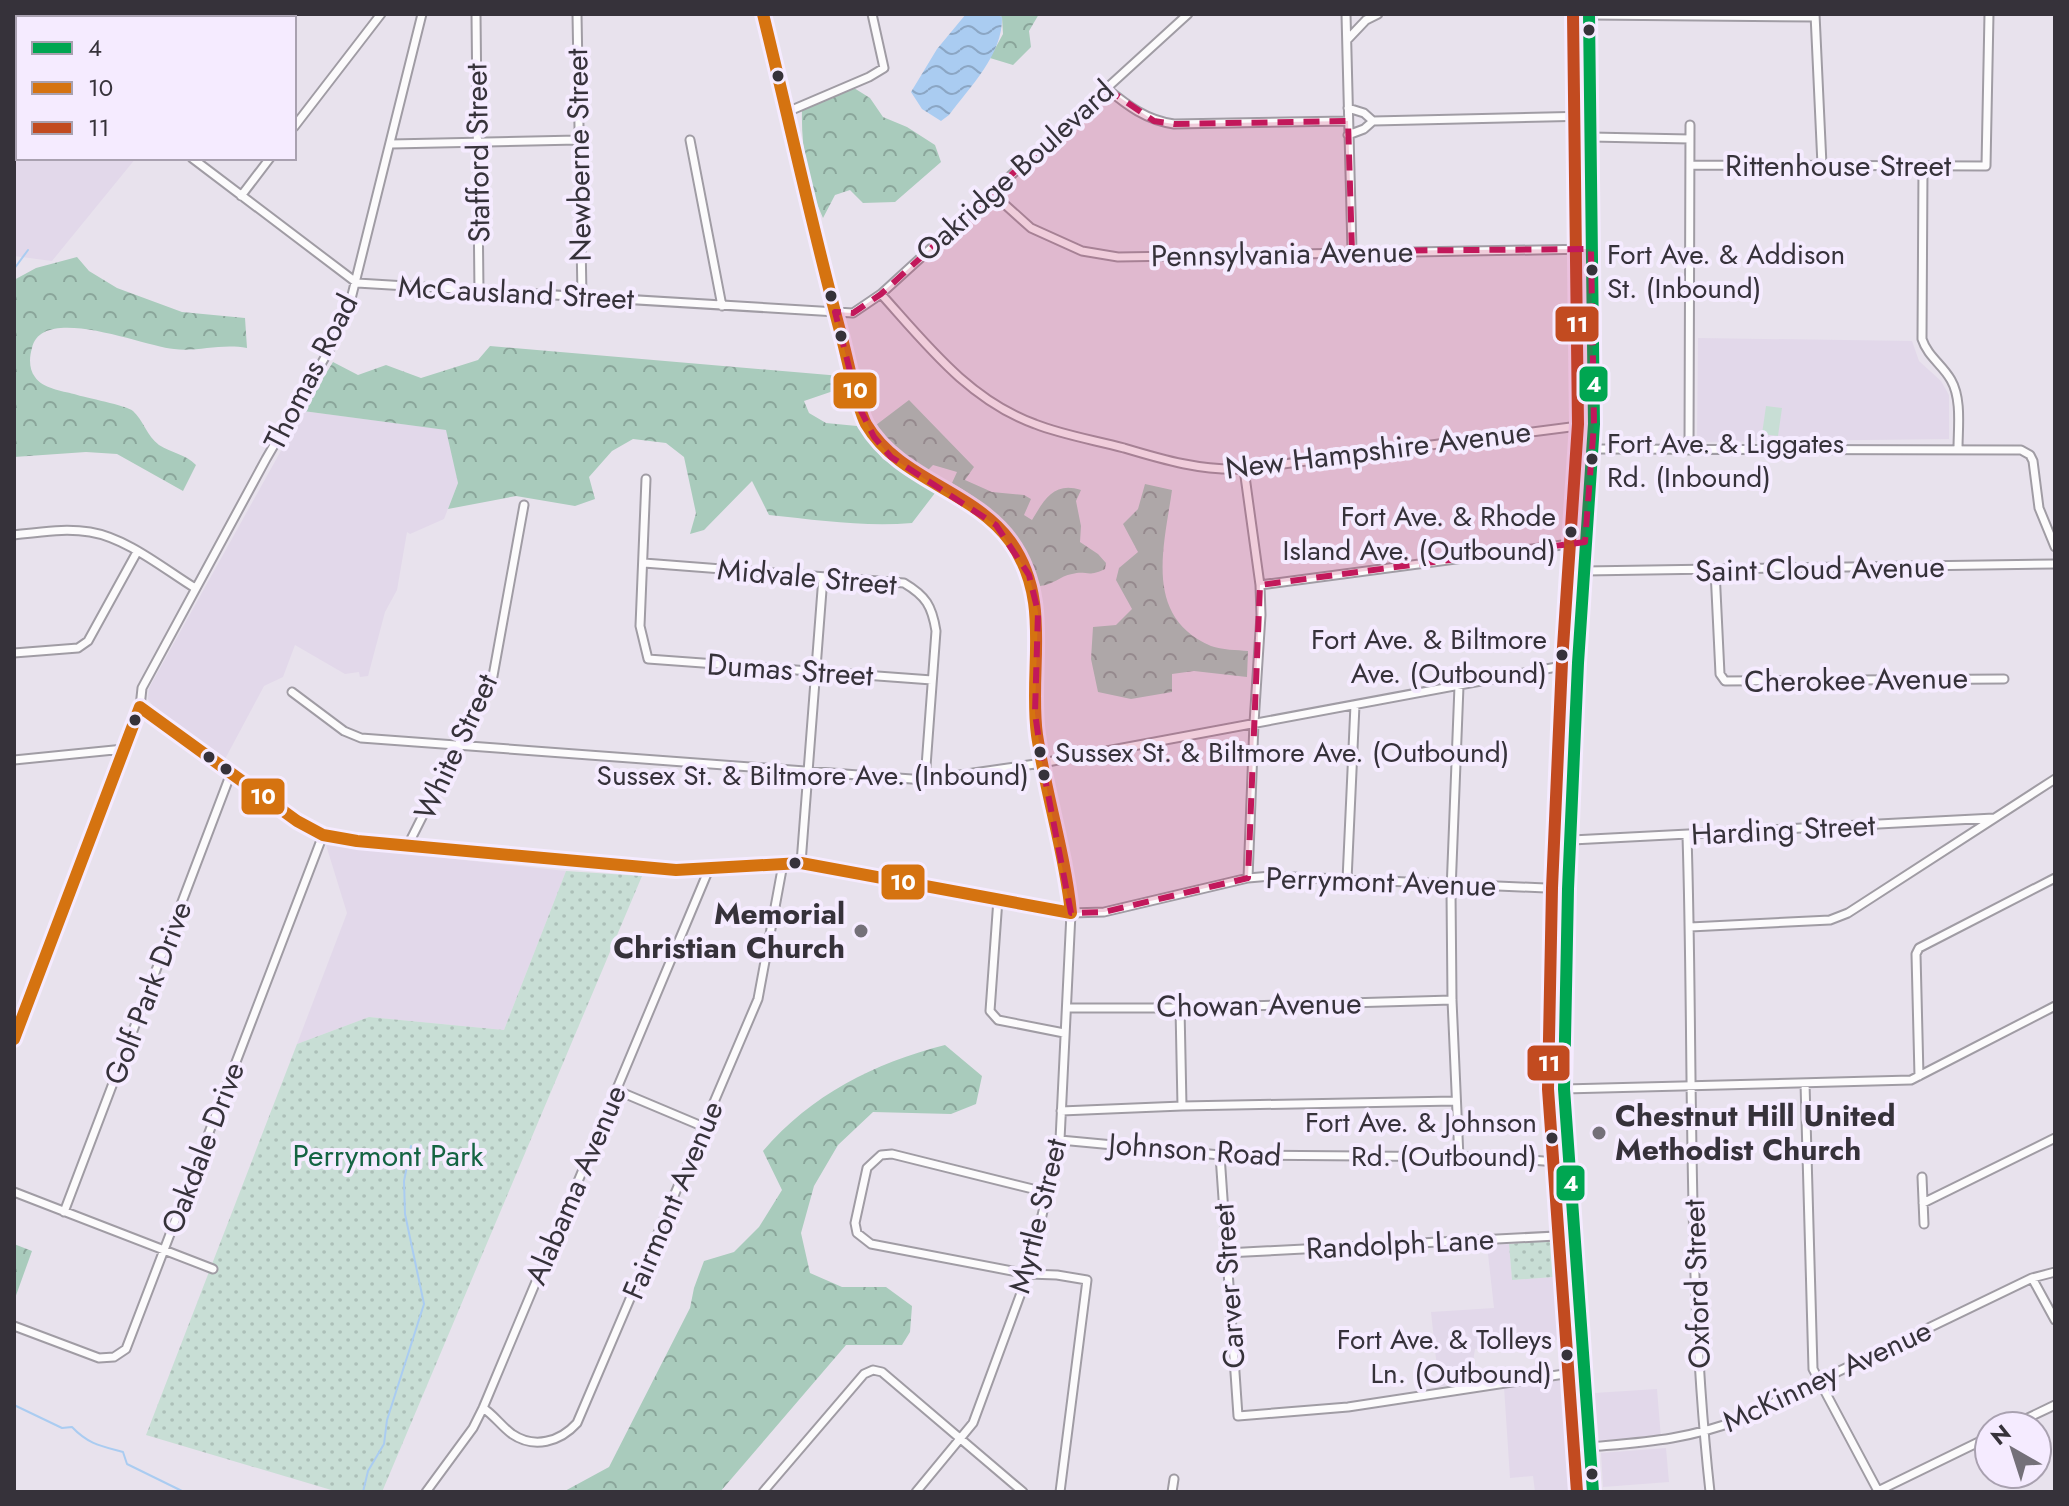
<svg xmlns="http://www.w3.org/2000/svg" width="2069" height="1506" viewBox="0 0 2069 1506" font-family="Jost,sans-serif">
	<defs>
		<pattern id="forest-crowns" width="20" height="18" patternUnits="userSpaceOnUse" patternTransform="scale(2)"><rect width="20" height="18" fill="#a9cbbc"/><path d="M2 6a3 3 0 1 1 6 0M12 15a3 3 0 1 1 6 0" fill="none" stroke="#8aa59a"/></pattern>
		<pattern id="park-dots" width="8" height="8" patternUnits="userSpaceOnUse" patternTransform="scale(2)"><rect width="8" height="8" fill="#c8ded5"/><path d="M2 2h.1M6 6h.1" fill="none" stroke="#acbfb8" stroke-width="1.8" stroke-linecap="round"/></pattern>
		<pattern id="water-waves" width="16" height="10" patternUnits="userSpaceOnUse" patternTransform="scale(2)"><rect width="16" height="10" fill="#aaccf1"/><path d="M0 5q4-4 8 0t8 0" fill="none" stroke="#8ba6c4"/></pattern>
	</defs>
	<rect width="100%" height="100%" fill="#e8e2ed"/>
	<path fill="#e2d8ea" d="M14 14H246L243 18H18V158H136L52 261 14 256Z
		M1698 338 1912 341 1919 361 1941 381 1949 395V439L1697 442Z
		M303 411 447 430 458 483 444 519 410 534 407 532 397 590 385 612 368 676 360 677 359 672 345 674 295 645 283 677 264 686 225 759 153 706 148 699 149 688Z
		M326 845 566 871 504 1030 369 1017 297 1044 347 913Z
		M1509 1244 1512 1280 1567 1276 1571 1338 1475 1349 1472 1368 1474 1382 1439 1387 1431 1312 1494 1308 1487 1245Z
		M1567 1378 1574 1381 1582 1492H1535L1533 1476 1510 1478 1504 1387Z
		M1657 1389 1661 1438 1599 1440 1594 1393Z
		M1666 1448 1669 1482 1603 1487 1601 1453Z"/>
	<path fill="#c8ded5" d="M1766 406 1782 408 1778 436 1762 434Z"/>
	<path fill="url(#forest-crowns)" d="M996 14H1039L1029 31 1031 47 1013 65 990 58 1003 34 1002 17Z
		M854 88 870 98 883 117 907 127 935 145 941 162 895 202 863 203 850 190 835 195 823 218C807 183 801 147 802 109Z
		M77 257 89 271 117 288 182 312 245 318 247 348C221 343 198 352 174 349 145 347 42 303 32 348 29 358 29 369 35 377 42 388 62 391 74 394 86 398 126 405 133 411 143 420 147 436 159 445 172 453 185 454 196 465L183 491 117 454 86 452 14 457V280L36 268Z
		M490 346 841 376 845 387 804 401 809 413 826 423 857 426 883 459 935 493 912 523C864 527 817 520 769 515L752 481 704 530 690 534 696 513 684 457 666 443 633 439 612 451 589 477 595 499 575 506 516 496 448 509 458 483 446 430 303 411 333 362 358 375 386 365 421 378 478 360Z
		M909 400 974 467 965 480 992 492 1024 495 1031 499 1024 515 1032 520C1044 500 1054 481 1081 490L1076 501 1081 526 1080 542 1098 554 1106 563 1105 569C1087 578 1087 570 1072 574 1060 576 1053 585 1040 586 1023 539 995 507 952 483L957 472 933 465 928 470C907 459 888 447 876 425Z
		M1145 484 1172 490C1164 547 1143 617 1211 646 1222 650 1237 650 1248 651L1247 677 1194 671 1172 674V692L1131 699 1098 692 1091 659 1093 627 1116 625 1132 609 1116 580 1119 568 1138 552 1123 524 1138 509Z
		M945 1045 982 1076 976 1104 951 1114 873 1112 838 1145 814 1186 801 1233 810 1273 842 1287H886L912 1306 910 1332 902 1345H846L720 1492H563L609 1467 690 1308 694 1288 704 1261 734 1252 759 1227 782 1190 763 1151C811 1095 874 1063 945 1045Z
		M14 1244 32 1251 14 1301Z"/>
	<path fill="url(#park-dots)" d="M566 871 642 876 382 1492H338L146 1435 297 1044 369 1017 504 1030Z
		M1564 1239 1567 1276 1512 1280 1509 1244Z"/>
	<path fill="url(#water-waves)" d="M966 14H996L1002 17C1003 54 970 87 949 115L941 121 922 109 911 92 937 49Z"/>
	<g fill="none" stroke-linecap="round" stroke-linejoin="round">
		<path stroke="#aaccf1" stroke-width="2" d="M14 269 28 250
			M14 1405 62 1428 72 1427C88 1444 101 1446 123 1452L127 1464 184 1492
			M363 1492 368 1471 384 1444 387 1420 424 1304 405 1214 404 1181 411 1146"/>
		<defs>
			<path id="minor" d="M476 14 479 292
				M577 14 582 296
				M763 14 835 312 865 422C900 483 970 487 1009 540 1049 594 1036 647 1035 709 1035 727 1039 746 1042 764 1051 814 1067 862 1071 913L1060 1140 1028 1274 973 1423 916 1492
				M1346 14 1352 251
				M1815 14 1822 165
				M1589 15 1815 17
				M235 18 238 14
				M1347 40 1366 20 1378 14
				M1106 88C1128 106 1146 120 1174 124L1348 121
				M1348 108 1364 113 1373 121 1591 116
				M787 112 869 77 884 68 872 14
				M294 127 381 14
				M1348 135 1364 129 1373 121
				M1591 137 1690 139
				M690 140 722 306
				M391 144 578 140
				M192 158 357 283 853 313 881 294 1188 14
				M1690 165 1986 166 1989 14
				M1923 167 1922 339C1928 357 1942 364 1951 380 1962 399 1958 428 1958 449
				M992 193 1031 228 1082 251 1118 257 1591 249
				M241 196 270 158
				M881 294C926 344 969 400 1035 424 1063 435 1094 440 1124 448 1164 460 1202 471 1244 469L1594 424
				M1593 449 2021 450 2030 455 2033 461 2039 508 2055 547
				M1689 450 1690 125
				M1244 469 1260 585 1261 615 1254 723 1248 878
				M646 479 640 626 648 659 932 680
				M14 535C39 532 65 528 90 532 127 538 164 569 195 588
				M644 563 904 583C926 596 932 606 936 631L925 780
				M1715 570 1720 674 1725 681 2004 679
				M1584 571 2055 564
				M1260 585 1585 542
				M14 653 78 648 88 641 137 552
				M292 692 344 731 361 738 925 780 1042 763 1578 663
				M140 707 297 821 323 835 357 841 676 870 801 863 860 872 1071 913 1104 912 1248 878 1271 876 1568 889
				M14 760 124 749
				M1687 836C1694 1054 1686 1275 1710 1492
				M1572 840 1994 818
				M408 845 493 676 524 505
				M801 863 823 577
				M1347 880 1355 705
				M998 899 990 1011 998 1020 1064 1033
				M1690 927 1830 920 1848 913 2055 779
				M1067 1008H1180L1452 1000
				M1180 1008 1182 1106
				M14 1039 140 707 142 688 266 459 335 340 349 307 422 14
				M1919 1076 1916 954 1919 948 2055 878
				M1805 1083 1813 1369 1878 1491
				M1564 1089 1911 1080 2055 1006
				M616 1090 704 1127
				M1061 1111 1182 1106 1455 1101
				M1060 1140 1220 1155 1490 1157 1570 1163
				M1220 1155 1238 1416 1348 1407 1584 1371
				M1459 1158 1452 1000 1451 891 1459 686
				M1922 1177 1924 1224
				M14 1192 213 1269
				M1049 1193 892 1154 881 1155 867 1168 855 1223 857 1233 871 1244 1028 1274 1057 1275 1087 1280 1060 1492
				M1923 1203 2055 1138
				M64 1212 231 773
				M1226 1253 1575 1235
				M2032 1278 2055 1320
				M14 1326 99 1358 114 1357 126 1349 323 835
				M483 1408C494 1415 501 1426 512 1434 534 1449 560 1442 577 1423L758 999 783 864
				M2011 1426 2055 1405
				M1590 1447C1644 1442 1686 1440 1738 1420L2032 1278 2055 1272
				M426 1492 473 1428 483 1408 709 869
				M763 1492 864 1374 873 1370 882 1372 1023 1492
				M1172 1492 1174 1479
				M1876 1492 1989 1437"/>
			<path id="major" d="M1589 14 1594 424 1578 663 1568 889 1564 1089 1593 1492"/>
		</defs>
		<use href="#minor" stroke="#a09ca4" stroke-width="11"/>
		<use href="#major" stroke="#c0b7b5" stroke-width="13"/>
		<use href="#minor" stroke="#fcfbfc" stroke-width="7"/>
		<use href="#major" stroke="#f4efec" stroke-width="9"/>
		<defs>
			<path id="bus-1" d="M1589 14 1594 424 1578 663 1568 889 1564 1089 1593 1492"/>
			<path id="bus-2" d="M14 1039 140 707 297 821 323 835 357 841 676 870 801 863 1071 913C1065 853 1046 795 1037 735 1028 668 1053 601 1010 541 973 490 899 480 866 424 856 405 847 355 840 331 812 226 789 120 763 14"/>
			<path id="bus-3" d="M1573 14 1578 424 1562 662 1552 888 1548 1089 1577 1492"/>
		</defs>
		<use href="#bus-1" stroke="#f5ebff" stroke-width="18"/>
		<use href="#bus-2" stroke="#f5ebff" stroke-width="18"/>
		<use href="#bus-3" stroke="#f5ebff" stroke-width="18"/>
		<use href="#bus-1" stroke="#00a651" stroke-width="12"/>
		<use href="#bus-2" stroke="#d57310" stroke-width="12"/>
		<use href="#bus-3" stroke="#c24b20" stroke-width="12"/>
	</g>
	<path fill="#c2185b" fill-opacity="0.2" stroke="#c2185b" stroke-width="6" stroke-dasharray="16 10" stroke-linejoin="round" d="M1106 88 1154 121 1174 124 1348 121 1352 251 1591 249 1594 424 1585 542 1260 585 1248 878 1104 912 1071 913 1042 763 1035 713 1038 612 1029 575 996 525 891 457 874 437 859 407 835 312 853 313 881 294Z"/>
	<g fill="#36323a" stroke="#f5ebff" stroke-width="3">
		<circle cx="1589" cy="30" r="7"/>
		<circle cx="778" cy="76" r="7"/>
		<circle cx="1592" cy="270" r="7"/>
		<circle cx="831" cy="296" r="7"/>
		<circle cx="841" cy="336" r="7"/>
		<circle cx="1592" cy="459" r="7"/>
		<circle cx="1571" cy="532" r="7"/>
		<circle cx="1562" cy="655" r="7"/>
		<circle cx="135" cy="720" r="7"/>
		<circle cx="1040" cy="752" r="7"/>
		<circle cx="209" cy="757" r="7"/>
		<circle cx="226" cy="769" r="7"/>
		<circle cx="1044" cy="775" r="7"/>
		<circle cx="795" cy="863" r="7"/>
		<circle cx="1552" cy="1138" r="7"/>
		<circle cx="1567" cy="1355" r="7"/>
		<circle cx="1592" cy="1474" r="7"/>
	</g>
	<g fill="#747079" stroke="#f5ebff" stroke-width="3">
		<circle cx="861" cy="931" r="8"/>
		<circle cx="1599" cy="1133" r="8"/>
	</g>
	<g text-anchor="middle" stroke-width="8" stroke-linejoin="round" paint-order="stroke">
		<g font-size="28" fill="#36323a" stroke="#f5ebff" text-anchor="end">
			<text x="1607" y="264" text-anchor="start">Fort Ave. &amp; Addison<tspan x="1607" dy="34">St. (Inbound)</tspan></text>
			<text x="1607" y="453" text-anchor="start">Fort Ave. &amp; Liggates<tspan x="1607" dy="34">Rd. (Inbound)</tspan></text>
			<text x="1556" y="526">Fort Ave. &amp; Rhode<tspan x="1556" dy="34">Island Ave. (Outbound)</tspan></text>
			<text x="1547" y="649">Fort Ave. &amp; Biltmore<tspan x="1547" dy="34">Ave. (Outbound)</tspan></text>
			<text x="1055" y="762" text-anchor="start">Sussex St. &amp; Biltmore Ave. (Outbound)</text>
			<text x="1029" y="785">Sussex St. &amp; Biltmore Ave. (Inbound)</text>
			<text x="1537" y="1132">Fort Ave. &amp; Johnson<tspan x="1537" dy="34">Rd. (Outbound)</tspan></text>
			<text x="1552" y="1349">Fort Ave. &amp; Tolleys<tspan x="1552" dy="34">Ln. (Outbound)</tspan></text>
		</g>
		<g font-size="30" fill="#36323a" stroke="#f5ebff">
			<text transform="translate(478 153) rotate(-91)" y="10">Stafford Street</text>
			<text transform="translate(579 155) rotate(-91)" y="10">Newberne Street</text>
			<text x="1838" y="176">Rittenhouse Street</text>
			<text transform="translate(1015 171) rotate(-42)" y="10">Oakridge Boulevard</text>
			<text transform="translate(1282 254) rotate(-1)" y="10">Pennsylvania Avenue</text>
			<text transform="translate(516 293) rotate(3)" y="10">McCausland Street</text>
			<text transform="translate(311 372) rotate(-63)" y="10">Thomas Road</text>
			<text transform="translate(1378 450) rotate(-7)" y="10">New Hampshire Avenue</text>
			<text transform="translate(1820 569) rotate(-1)" y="10">Saint Cloud Avenue</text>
			<text transform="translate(807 577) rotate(5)" y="10">Midvale Street</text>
			<text transform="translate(790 670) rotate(4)" y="10">Dumas Street</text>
			<text transform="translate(1856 680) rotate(-1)" y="10">Cherokee Avenue</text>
			<text transform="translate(456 747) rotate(-65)" y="10">White Street</text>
			<text transform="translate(1783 830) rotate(-3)" y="10">Harding Street</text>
			<text transform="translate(1381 882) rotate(2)" y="10">Perrymont Avenue</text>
			<text transform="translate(148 993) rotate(-69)" y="10">Golf Park Drive</text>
			<text transform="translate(1259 1005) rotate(-1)" y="10">Chowan Avenue</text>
			<text transform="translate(203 1148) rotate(-69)" y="10">Oakdale Drive</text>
			<text transform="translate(1195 1150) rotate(4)" y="10">Johnson Road</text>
			<text transform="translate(576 1185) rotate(-67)" y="10">Alabama Avenue</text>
			<text transform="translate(673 1200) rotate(-67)" y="10">Fairmont Avenue</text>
			<text transform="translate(1038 1216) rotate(-76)" y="10">Myrtle Street</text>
			<text transform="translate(1400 1244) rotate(-3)" y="10">Randolph Lane</text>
			<text transform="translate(1697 1284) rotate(-92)" y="10">Oxford Street</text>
			<text transform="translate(1229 1286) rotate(-94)" y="10">Carver Street</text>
			<text transform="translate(1827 1376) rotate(-25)" y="10">McKinney Avenue</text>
		</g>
		<g font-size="30" font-weight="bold" fill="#36323a" stroke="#f5ebff" text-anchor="end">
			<text x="845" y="924">Memorial<tspan x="845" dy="34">Christian Church</tspan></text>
			<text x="1615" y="1126" text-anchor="start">Chestnut Hill United<tspan x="1615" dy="34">Methodist Church</tspan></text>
		</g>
		<g font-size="30" fill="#146442" stroke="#f5ebff">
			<text x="388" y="1166">Perrymont Park</text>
		</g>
	</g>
	<g stroke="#f5ebff" stroke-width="3">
		<rect x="1554" y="305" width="46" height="38" rx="8" fill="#c24b20"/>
		<rect x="1578" y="365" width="31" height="38" rx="8" fill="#00a651"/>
		<rect x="832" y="371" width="46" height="39" rx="8" fill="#d57310"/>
		<rect x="240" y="777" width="46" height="39" rx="8" fill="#d57310"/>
		<rect x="880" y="863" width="46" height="38" rx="8" fill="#d57310"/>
		<rect x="1526" y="1044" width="45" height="38" rx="8" fill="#c24b20"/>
		<rect x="1555" y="1164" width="31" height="38" rx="8" fill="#00a651"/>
	</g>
	<g font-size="22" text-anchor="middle" font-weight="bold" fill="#fff">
		<text x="1577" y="332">11</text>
		<text x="1594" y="392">4</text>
		<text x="855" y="398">10</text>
		<text x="263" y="804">10</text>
		<text x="903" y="890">10</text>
		<text x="1549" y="1071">11</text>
		<text x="1571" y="1191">4</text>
	</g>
	<rect width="2069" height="1506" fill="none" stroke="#36323a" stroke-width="32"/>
	<rect x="16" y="16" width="280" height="144" fill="#f5ebff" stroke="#a9a1b0" stroke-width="2"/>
	<rect x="32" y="42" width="40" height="12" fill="#00a651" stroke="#a9a1b0" stroke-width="2"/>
	<text x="88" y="56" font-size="24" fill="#36323a">4</text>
	<rect x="32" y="82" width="40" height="12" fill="#d57310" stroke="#a9a1b0" stroke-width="2"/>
	<text x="88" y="96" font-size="24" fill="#36323a">10</text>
	<rect x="32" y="122" width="40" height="12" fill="#c24b20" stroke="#a9a1b0" stroke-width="2"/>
	<text x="88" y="136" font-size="24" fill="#36323a">11</text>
	<g transform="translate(2013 1450) rotate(321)"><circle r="38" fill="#f5ebff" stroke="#a9a1b0" stroke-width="2"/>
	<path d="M0-6L14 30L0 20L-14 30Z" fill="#747079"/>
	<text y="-12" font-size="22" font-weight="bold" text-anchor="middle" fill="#36323a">N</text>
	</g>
</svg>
